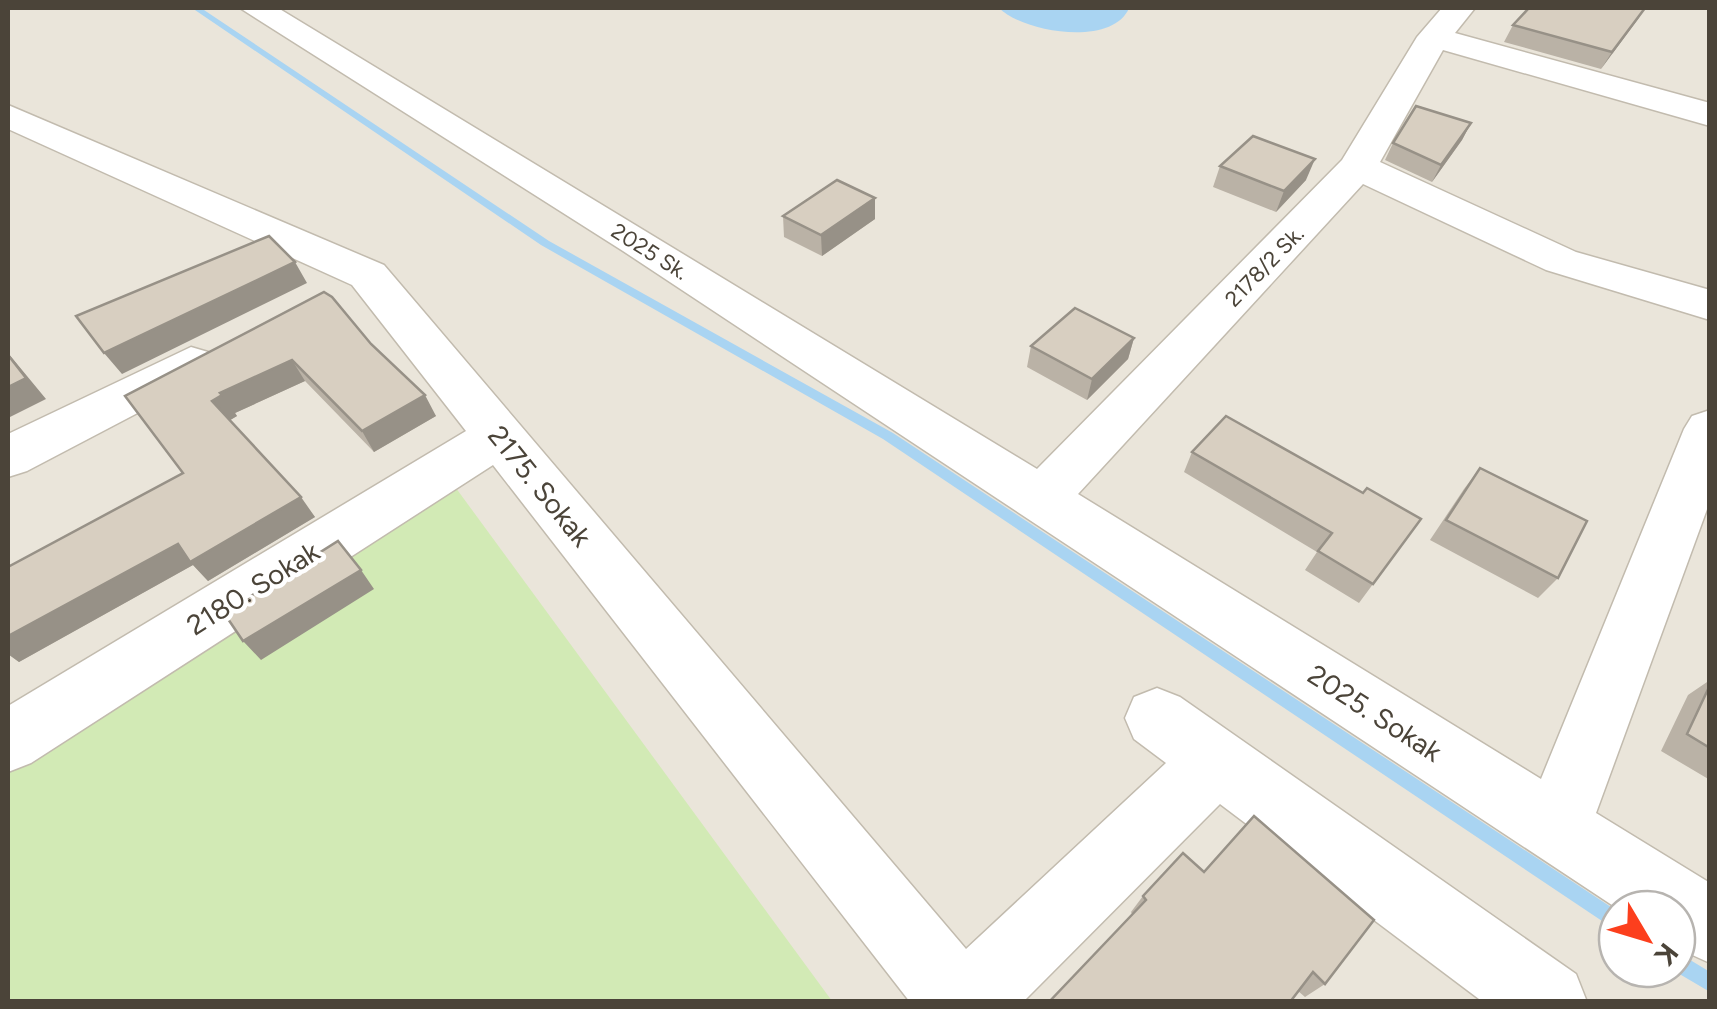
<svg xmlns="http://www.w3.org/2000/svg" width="1717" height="1009" viewBox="0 0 1717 1009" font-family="Figtree,sans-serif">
	<rect width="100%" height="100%" fill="#f6f3ec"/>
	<path fill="#eae5da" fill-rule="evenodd" d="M8 8H1709V1001H8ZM1617 909H1677V969H1617Z"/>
	<path fill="#d2eab5" d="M453 484 832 1001 8 1002V754Z"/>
	<path fill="#a9d4f2" d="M999 8H1129C1113 47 1024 33 999 8Z"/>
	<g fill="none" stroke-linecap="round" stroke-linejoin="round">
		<path fill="#a9d4f2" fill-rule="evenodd" d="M192 8H201L549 241 893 433 1617 911V931L883 439 541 245Z
			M1677 952 1710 972V992L1671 969H1677Z"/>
		<defs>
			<path id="street" d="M240 8H278L1037 469 1342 160 1417 37 1442 8H1475L1455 33 1710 103V126L1443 50 1380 162 1576 252 1710 290V320L1546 270 1363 184 1078 494 1541 779 1684 429 1692 416 1710 410V501L1596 813 1710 883V963L1677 948V909H1618L623 251Z
				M8 105 384 265 966 949 1166 763 1134 739 1125 718 1134 697 1157 688 1180 697 1576 974 1587 1002H1483L1220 804 1023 1002H910L493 465 31 763 8 772V706L466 431 352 285 8 129Z
				M191 347 208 352 215 364 208 376 27 471 8 477V434Z"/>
		</defs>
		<use href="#street" stroke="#c2bbae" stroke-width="3"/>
		<use href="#street" fill="#fff" fill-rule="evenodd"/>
	</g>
	<path fill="#bab2a6" d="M1645 8 1601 69 1504 42 1513 25Z
		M1471 123 1462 140 1432 182 1385 160 1393 143Z
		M1220 166 1306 180 1276 212 1213 187Z
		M875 198V219L822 256 784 237 783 216Z
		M1134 338 1128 359 1087 400 1027 367 1031 346Z
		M371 344 436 416 374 452 305 381 235 413 237 416 230 420 315 517 208 581 193 565 19 662 8 654V567L183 473 125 396Z
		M1192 452 1363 493 1421 519 1359 603 1305 570 1317 552 1184 472Z
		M1480 468 1558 578 1538 598 1430 540 1464 489Z
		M1710 680V780L1661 751 1688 695Z
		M1183 853 1325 984 1305 997 1298 991 1132 914 1131 912 1143 896Z"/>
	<path fill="#979187" d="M1645 8 1638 19 1601 69 1612 52Z
		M1471 123 1462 140 1432 182 1441 165Z
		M1315 159 1306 180 1276 212 1284 191Z
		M875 198V219L822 256 821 235Z
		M295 262 307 283 122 374 104 353Z
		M1134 338 1128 359 1087 400 1092 379Z
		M8 353 46 399 8 418Z
		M292 360 305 381 235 413 237 416 227 422 212 401 220 393Z
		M425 395 436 416 374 452 362 431Z
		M301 497 315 517 208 581 193 565 19 662 8 654V636L178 544Z
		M361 570 374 589 261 660 243 641Z"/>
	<path fill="#d8cfc1" stroke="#979187" stroke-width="2.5" d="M1529 8H1645L1612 52 1513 25Z
		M1416 106 1471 123 1441 165 1393 143Z
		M1253 136 1315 159 1284 191 1220 166Z
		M837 180 875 198 821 235 783 216Z
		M269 236 295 262 104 353 76 316Z
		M324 292 332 297 371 344 425 395 362 431 292 360 220 393 222 395 212 401 301 497 190 562 178 544 8 636V567L183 473 125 396Z
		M1075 308 1134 338 1092 379 1031 346Z
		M8 355 26 378 8 387Z
		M1226 416 1363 493 1367 488 1421 519 1373 584 1318 551 1332 533 1192 452Z
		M1480 468 1587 521 1558 578 1446 520Z
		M338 541 361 570 243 641 224 613Z
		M1710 685V748L1687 734Z
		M1254 816 1374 920 1325 984 1313 972 1290 1002H1049L1146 900 1143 896 1183 853 1204 872Z"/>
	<g text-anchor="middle" stroke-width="9" stroke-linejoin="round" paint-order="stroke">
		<g font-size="22" fill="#4b4439" stroke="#fff">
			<text transform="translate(650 251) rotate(32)" y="8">2025 Sk.</text>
			<text transform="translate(1264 266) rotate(-46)" y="8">2178/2 Sk.</text>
		</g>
		<g font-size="28" fill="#4b4439" stroke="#fff">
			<text transform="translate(540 486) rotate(51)" y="10">2175. Sokak</text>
			<text transform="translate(253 588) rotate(-32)" y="10">2180. Sokak</text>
			<text transform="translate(1375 713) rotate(33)" y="10">2025. Sokak</text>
		</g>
	</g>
	<rect width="1717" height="1009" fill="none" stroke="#4b4439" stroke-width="20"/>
	<g transform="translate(1647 939) rotate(128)"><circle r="48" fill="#ffffff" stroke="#b7b4b0" stroke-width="2.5"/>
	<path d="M0-8L18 38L0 25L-18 38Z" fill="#fc3f1d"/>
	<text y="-15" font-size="28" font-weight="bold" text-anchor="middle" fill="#4b4439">K</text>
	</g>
</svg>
